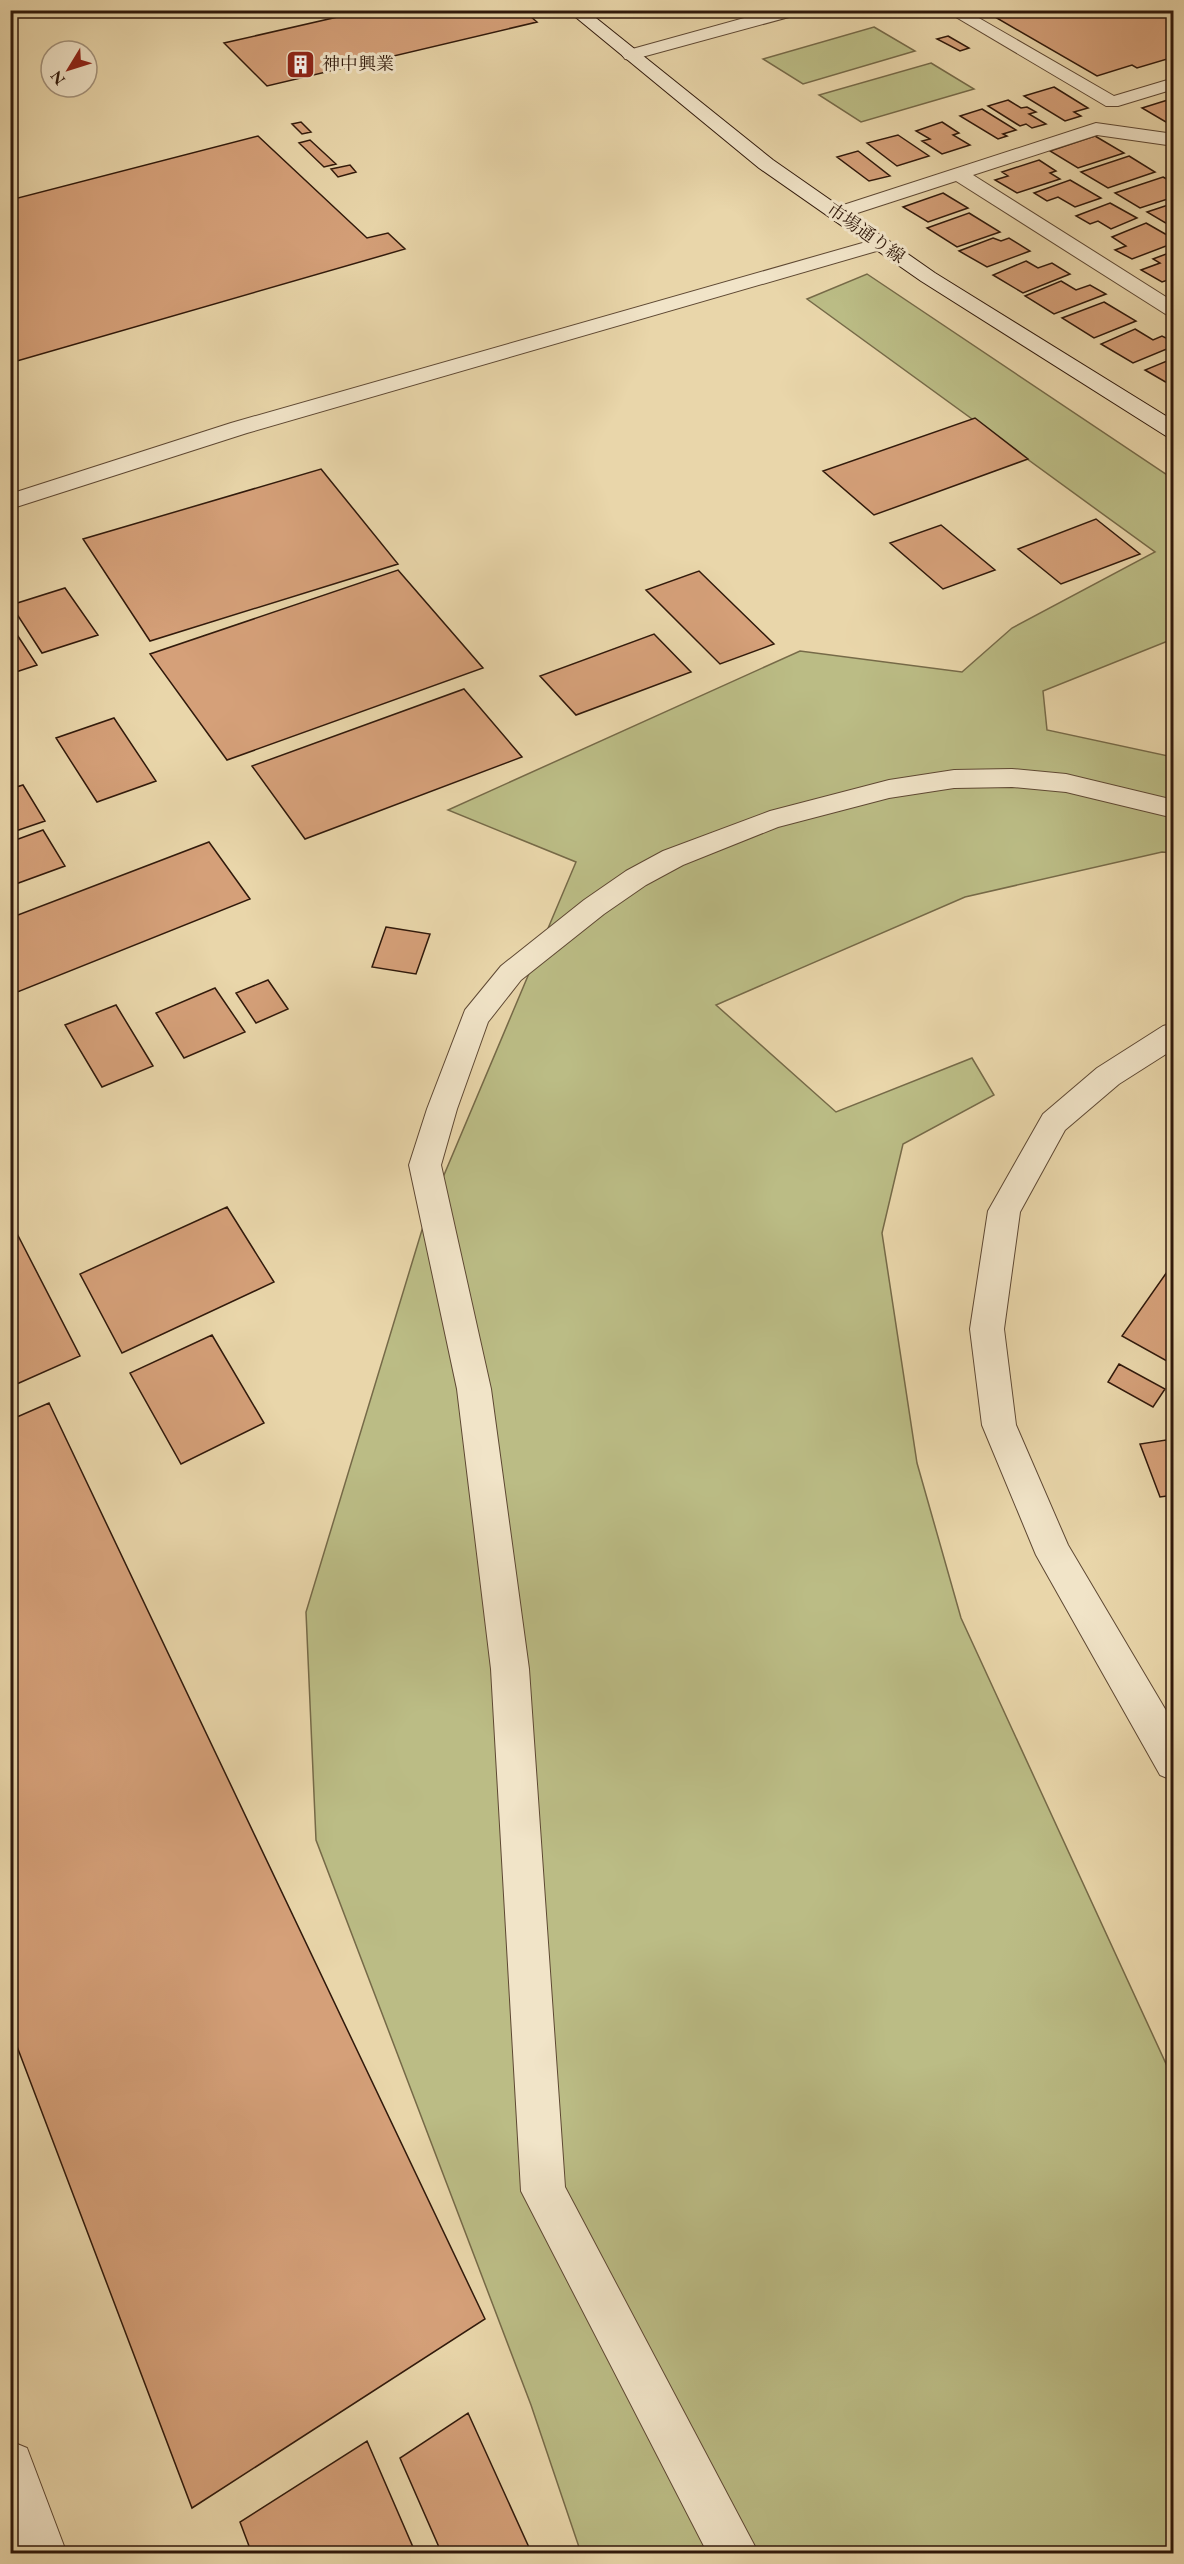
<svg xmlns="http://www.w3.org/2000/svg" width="1184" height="2564" viewBox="0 0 1184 2564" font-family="'EB Garamond','Noto Serif JP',serif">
	<rect width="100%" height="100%" fill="#e9d6aa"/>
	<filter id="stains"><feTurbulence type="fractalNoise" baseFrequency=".00333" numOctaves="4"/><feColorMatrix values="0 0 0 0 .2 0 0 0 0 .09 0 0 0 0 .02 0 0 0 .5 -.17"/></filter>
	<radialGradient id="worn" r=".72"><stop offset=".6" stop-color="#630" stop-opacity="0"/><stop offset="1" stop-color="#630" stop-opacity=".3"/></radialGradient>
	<path fill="#bbbc85" stroke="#766a48" stroke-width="1.5" d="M874 27 915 51 803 84 763 59Z
		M931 63 974 89 861 122 819 95Z
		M867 274 1173 479V639L1043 691 1047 730 1173 757V853L1162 852 965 897 716 1005 836 1112 972 1058 994 1095 903 1144 882 1233 917 1463 961 1618 1173 2079V2553H581L531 2405 316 1840 306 1612 425 1220 576 862 448 810 800 651 962 672 1012 628 1155 552 807 299Z"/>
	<path fill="#d5a079" stroke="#30190b" stroke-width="1.5" d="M368 10H523L537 22 267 86 224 43Z
		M983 10H1174V57L1137 68 1132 65 1097 76Z
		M948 36 969 48 960 51 937 39Z
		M1054 87 1088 108 1074 112 1081 116 1065 121 1024 96Z
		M1174 98V125H1171L1142 108Z
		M1008 100 1021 108 1027 107 1036 112 1029 114 1046 124 1032 128 1026 124 1020 126 988 106Z
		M982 109 1016 130 1003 134 1007 136 998 139 960 116Z
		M301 122 311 132 302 134 292 124Z
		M942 122 959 133 953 135 970 145 942 154 922 141 930 139 916 131Z
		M898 135 929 156 897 166 867 143Z
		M258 136 367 238 388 233 405 249 10 363V200Z
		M1095 136 1124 153 1078 168 1050 151Z
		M310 140 336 164 324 167 299 143Z
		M858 151 890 176 869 181 837 157Z
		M1129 156 1155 172 1108 188 1081 172Z
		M1039 160 1056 171 1050 173 1060 179 1017 193 995 180 1008 176 1002 172Z
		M350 165 356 172 338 177 331 169Z
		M1163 177 1174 183V197L1140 208 1115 193Z
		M1070 180 1101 198 1075 207 1058 197 1047 201 1034 193Z
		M943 193 968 208 928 222 903 207Z
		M1110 203 1137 218 1111 229 1098 221 1090 224 1076 216Z
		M1174 203V228L1147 212Z
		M969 213 1000 232 957 247 927 228Z
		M1146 223 1174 239V243L1132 259 1115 250 1126 246 1112 237Z
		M993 238 1001 241 1009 238 1030 251 987 267 959 251Z
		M1174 251V278L1162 282 1141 270 1160 263 1153 259Z
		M1026 261 1038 268 1052 263 1070 274 1023 293 993 275Z
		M1061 281 1076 290 1090 285 1106 294 1054 314 1025 296Z
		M1104 302 1136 321 1094 338 1062 318Z
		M1135 329 1153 340 1162 336 1174 342V346L1133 363 1101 344Z
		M1174 358V387L1145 370Z
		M975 418 1028 459 874 515 823 471Z
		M321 469 398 564 150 641 83 539Z
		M1096 519 1140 554 1061 584 1018 549Z
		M941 525 995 570 943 589 890 543Z
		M398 570 483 668 227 760 150 654Z
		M699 571 774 644 720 664 646 590Z
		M65 588 98 635 42 653 11 605Z
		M10 624 37 665 10 674Z
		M654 634 691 672 576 715 540 676Z
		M464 689 522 757 305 839 252 766Z
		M114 718 156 781 97 802 56 738Z
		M23 785 45 821 10 833V789Z
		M43 830 65 866 13 885 10 880V842Z
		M209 842 250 899 10 995V918Z
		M386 927 430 934 416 974 372 967Z
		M268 980 288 1009 256 1023 236 993Z
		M215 988 245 1032 184 1058 156 1013Z
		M116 1005 153 1066 102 1087 65 1025Z
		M227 1207 274 1282 122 1353 80 1274Z
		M10 1220 80 1356 10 1387Z
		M1174 1262V1365L1122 1336Z
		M212 1335 264 1423 181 1464 130 1373Z
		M1119 1364 1165 1389 1153 1407 1108 1382Z
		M49 1403 485 2319 192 2508 10 2028V1420Z
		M1166 1440 1174 1459V1495L1160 1497 1140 1444Z
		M468 2413 532 2554H442L400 2458Z
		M367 2441 416 2554H252L240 2522Z"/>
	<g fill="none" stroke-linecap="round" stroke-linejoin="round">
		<defs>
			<path id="lane" d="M773 10H802L800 14 631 60 625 59 622 55 625 51Z
				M944 10H965L1114 96 1174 78V89L1118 106H1106Z
				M1174 1023V1049L1119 1084 1065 1130 1020 1212 1004 1329 1016 1425 1068 1545 1174 1724V1781L1160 1775 1036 1555 982 1425 970 1329 988 1211 1043 1114 1097 1068 1163 1026Z
				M10 2441 27 2448 67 2554H18L10 2532Z"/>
			<path id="street" d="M1096 123 1174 134V146L1097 135 973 175 1174 302V317L1167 315 956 181 845 217H831L828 213 831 209Z
				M880 238 887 240 890 244 887 248 247 433 10 509V494L231 423Z
				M1012 769 1066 774 1174 800V818L1066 792 1012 787 954 788 889 798 778 827 683 865 646 885 604 914 521 980 488 1022 457 1109 441 1165 491 1389 529 1669 565 2187 759 2554H708L521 2191 491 1669 457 1389 409 1165 427 1109 465 1010 501 966 584 900 626 871 663 851 770 811 889 780 954 770Z"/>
			<path id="secondary" d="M567 10H586L773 160 935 273 1174 421V438L1166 436 921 281 759 168Z"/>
		</defs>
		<use href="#lane" stroke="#5e4833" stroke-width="2"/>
		<use href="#street" stroke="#5e4833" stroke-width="2"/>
		<use href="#secondary" stroke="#30190b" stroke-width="2"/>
		<use href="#lane" fill="#f1e4c8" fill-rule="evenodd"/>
		<use href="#street" fill="#f1e4c8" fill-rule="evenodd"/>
		<use href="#secondary" fill="#f1e4c8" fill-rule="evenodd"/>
	</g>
	<defs>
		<symbol id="building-square" viewBox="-11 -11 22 22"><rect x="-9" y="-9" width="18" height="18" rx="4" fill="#8f2418" stroke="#f1e4c8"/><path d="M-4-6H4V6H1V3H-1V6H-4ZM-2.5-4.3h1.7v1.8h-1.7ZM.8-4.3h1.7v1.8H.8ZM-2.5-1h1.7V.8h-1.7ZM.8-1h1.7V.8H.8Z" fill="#fff"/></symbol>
	</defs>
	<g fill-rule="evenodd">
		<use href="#building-square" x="284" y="48" width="33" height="33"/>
	</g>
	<g text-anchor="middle" stroke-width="6" stroke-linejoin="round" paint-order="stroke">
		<g font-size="18" fill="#30190b" stroke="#f1e4c8" text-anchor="start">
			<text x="322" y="70">神中興業</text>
		</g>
		<g font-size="18" fill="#30190b" stroke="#f1e4c8">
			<text transform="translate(866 233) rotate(35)" y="6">市場通り線</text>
		</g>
	</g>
	<rect width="1184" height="2564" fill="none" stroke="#e9d6aa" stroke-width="36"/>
	<rect x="12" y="12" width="1160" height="2540" fill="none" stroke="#30190b" stroke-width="3"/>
	<rect x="18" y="18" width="1148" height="2528" fill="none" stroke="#30190b" stroke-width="1.5"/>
	<g transform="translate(69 69) rotate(232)"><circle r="28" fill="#f1e4c8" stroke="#a4937c" stroke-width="1.5"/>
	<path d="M0-4.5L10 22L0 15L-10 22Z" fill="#8f2418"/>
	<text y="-9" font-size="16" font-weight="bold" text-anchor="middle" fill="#30190b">N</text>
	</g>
	<rect width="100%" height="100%" filter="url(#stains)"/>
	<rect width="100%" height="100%" fill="url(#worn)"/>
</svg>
